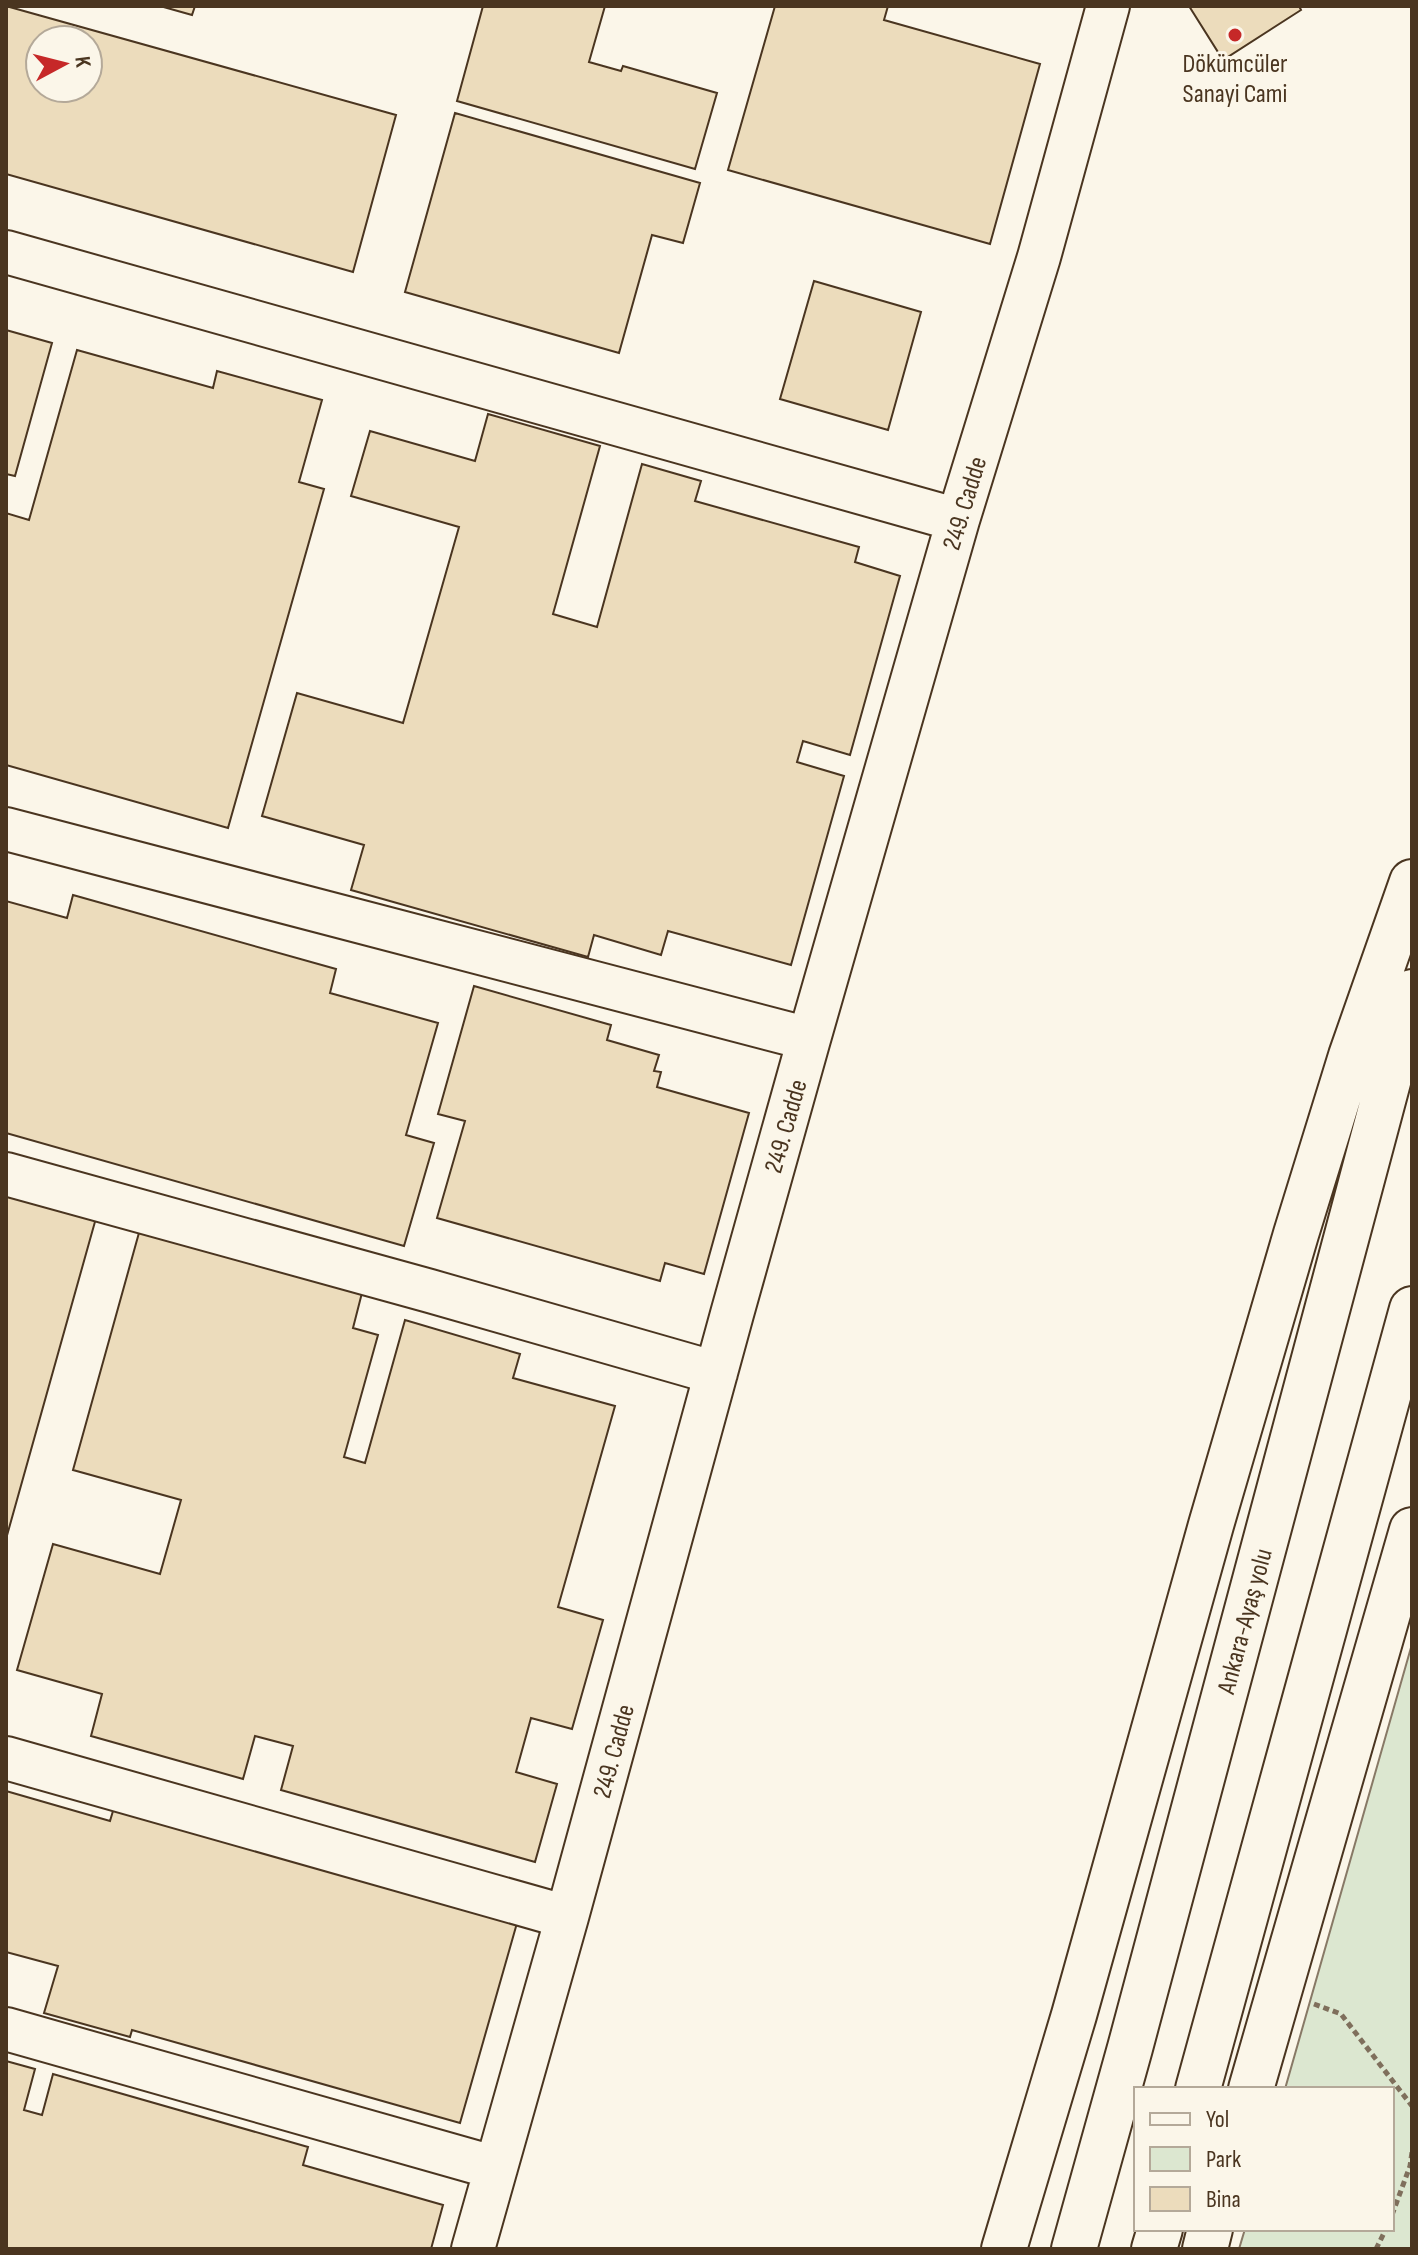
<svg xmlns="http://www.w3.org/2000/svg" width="1418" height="2255" viewBox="0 0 1418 2255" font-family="'Sofia Sans Condensed',sans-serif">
	<rect width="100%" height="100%" fill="#fbf6e9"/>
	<path fill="#dce7d0" stroke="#887966" stroke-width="2" d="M1412 1644V2249H1239L1245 2229H1392V2089H1285Z"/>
	<path fill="#ecdcbc" stroke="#4a3520" stroke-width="2" fill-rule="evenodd" d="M6 6 396 115 353 272 6 174ZM40 40H88V88H40Z
		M160 6H195L192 15Z
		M483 6H605L589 62 621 71 623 66 717 93 695 169 457 101Z
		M775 6H888L884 20 1040 64 990 244 728 170Z
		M1189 6H1299L1301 10 1223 60Z
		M455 113 700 183 683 243 652 235 619 353 405 292Z
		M814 281 921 312 888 430 780 399Z
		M6 330 52 343 15 476 6 474Z
		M77 350 213 388 217 371 322 400 299 482 324 489 228 828 6 765V513L29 520Z
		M488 414 600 446 553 614 597 627 642 464 701 481 695 501 859 547 855 562 900 576 850 755 803 741 797 762 844 776 791 965 668 931 661 955 594 935 588 957 351 890 364 845 262 816 297 693 403 723 459 527 351 496 370 431 475 461Z
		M73 895 336 969 330 993 438 1023 406 1135 434 1143 404 1246 6 1133V901L67 918Z
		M474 986 611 1025 607 1040 659 1055 654 1071 661 1072 657 1087 749 1113 704 1274 665 1263 660 1281 437 1218 465 1121 438 1114Z
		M6 1185 98 1211 6 1539Z
		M142 1222 364 1285 353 1328 378 1335 344 1457 365 1463 405 1320 520 1354 513 1378 615 1406 558 1607 603 1620 572 1729 531 1718 516 1772 557 1784 535 1862 281 1790 293 1746 255 1736 243 1779 91 1736 102 1694 17 1670 53 1544 160 1574 181 1500 73 1470Z
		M6 1791 110 1821 116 1801 519 1916 460 2123 132 2030 130 2037 44 2013 58 1966 6 1952Z
		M6 2061 35 2069 24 2110 42 2115 53 2074 308 2147 303 2165 443 2205 431 2249H6Z"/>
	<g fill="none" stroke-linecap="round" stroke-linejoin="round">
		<defs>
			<path id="minor" d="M6 252 958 520
				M6 829 809 1039
				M6 1174 430 1291 716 1373
				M6 1758 567 1917
				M6 2029 496 2168
				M473 2249 567 1917 732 1314 809 1039 958 520 1039 257 1108 6"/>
			<path id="highway" d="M1198 2089 1412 1309
				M1251 2089 1412 1530
				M1004 2249 1074 2015 1211 1525 1296 1234 1351 1056 1412 882
				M1074 2249 1130 2048 1412 992
				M1154 2249 1160 2229
				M1205 2249 1210 2229"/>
		</defs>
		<use href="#minor" stroke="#4a3520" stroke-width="46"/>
		<use href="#highway" stroke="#4a3520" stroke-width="48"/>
		<path stroke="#7f6f5c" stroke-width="5" stroke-dasharray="6 4" stroke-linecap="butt" d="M1314 2004 1341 2014 1412 2106
			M1392 2215 1410 2166 1412 2152
			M1376 2249 1386 2229"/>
		<use href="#minor" stroke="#fbf6e9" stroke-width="42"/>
		<use href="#highway" stroke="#fbf6e9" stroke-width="44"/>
	</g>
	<circle fill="#c62828" stroke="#fbf6e9" stroke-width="3" cx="1235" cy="35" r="8"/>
	<g text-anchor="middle" stroke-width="6" stroke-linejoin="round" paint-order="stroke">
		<g font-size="26" fill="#4a3520" stroke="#fbf6e9">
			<text x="1235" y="72">Dökümcüler<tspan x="1235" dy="30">Sanayi Cami</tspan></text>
		</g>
		<g font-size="26" fill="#4a3520" stroke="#fbf6e9">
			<text transform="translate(964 503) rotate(-73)" y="9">249. Cadde</text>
			<text transform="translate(785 1126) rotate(-74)" y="9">249. Cadde</text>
			<text transform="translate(1244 1621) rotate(-75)" y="9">Ankara-Ayaş yolu</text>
			<text transform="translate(613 1751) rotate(-75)" y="9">249. Cadde</text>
		</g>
	</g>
	<rect width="1418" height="2255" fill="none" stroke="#4a3520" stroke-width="16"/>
	<rect x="1134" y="2087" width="260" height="144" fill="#fbf6e9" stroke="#b4a999" stroke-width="2"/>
	<rect x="1150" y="2113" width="40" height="12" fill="#fbf6e9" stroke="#b4a999" stroke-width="2"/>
	<text x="1206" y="2127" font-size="24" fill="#4a3520">Yol</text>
	<rect x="1150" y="2147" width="40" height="24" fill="#dce7d0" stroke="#b4a999" stroke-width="2"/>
	<text x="1206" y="2167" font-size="24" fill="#4a3520">Park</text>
	<rect x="1150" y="2187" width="40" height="24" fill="#ecdcbc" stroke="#b4a999" stroke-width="2"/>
	<text x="1206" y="2207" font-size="24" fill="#4a3520">Bina</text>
	<g transform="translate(64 64) rotate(83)"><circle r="38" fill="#fbf6e9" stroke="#b4a999" stroke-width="2"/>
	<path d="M0-6L14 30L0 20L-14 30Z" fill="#c62828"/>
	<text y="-12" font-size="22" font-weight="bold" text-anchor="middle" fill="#4a3520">K</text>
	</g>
</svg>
